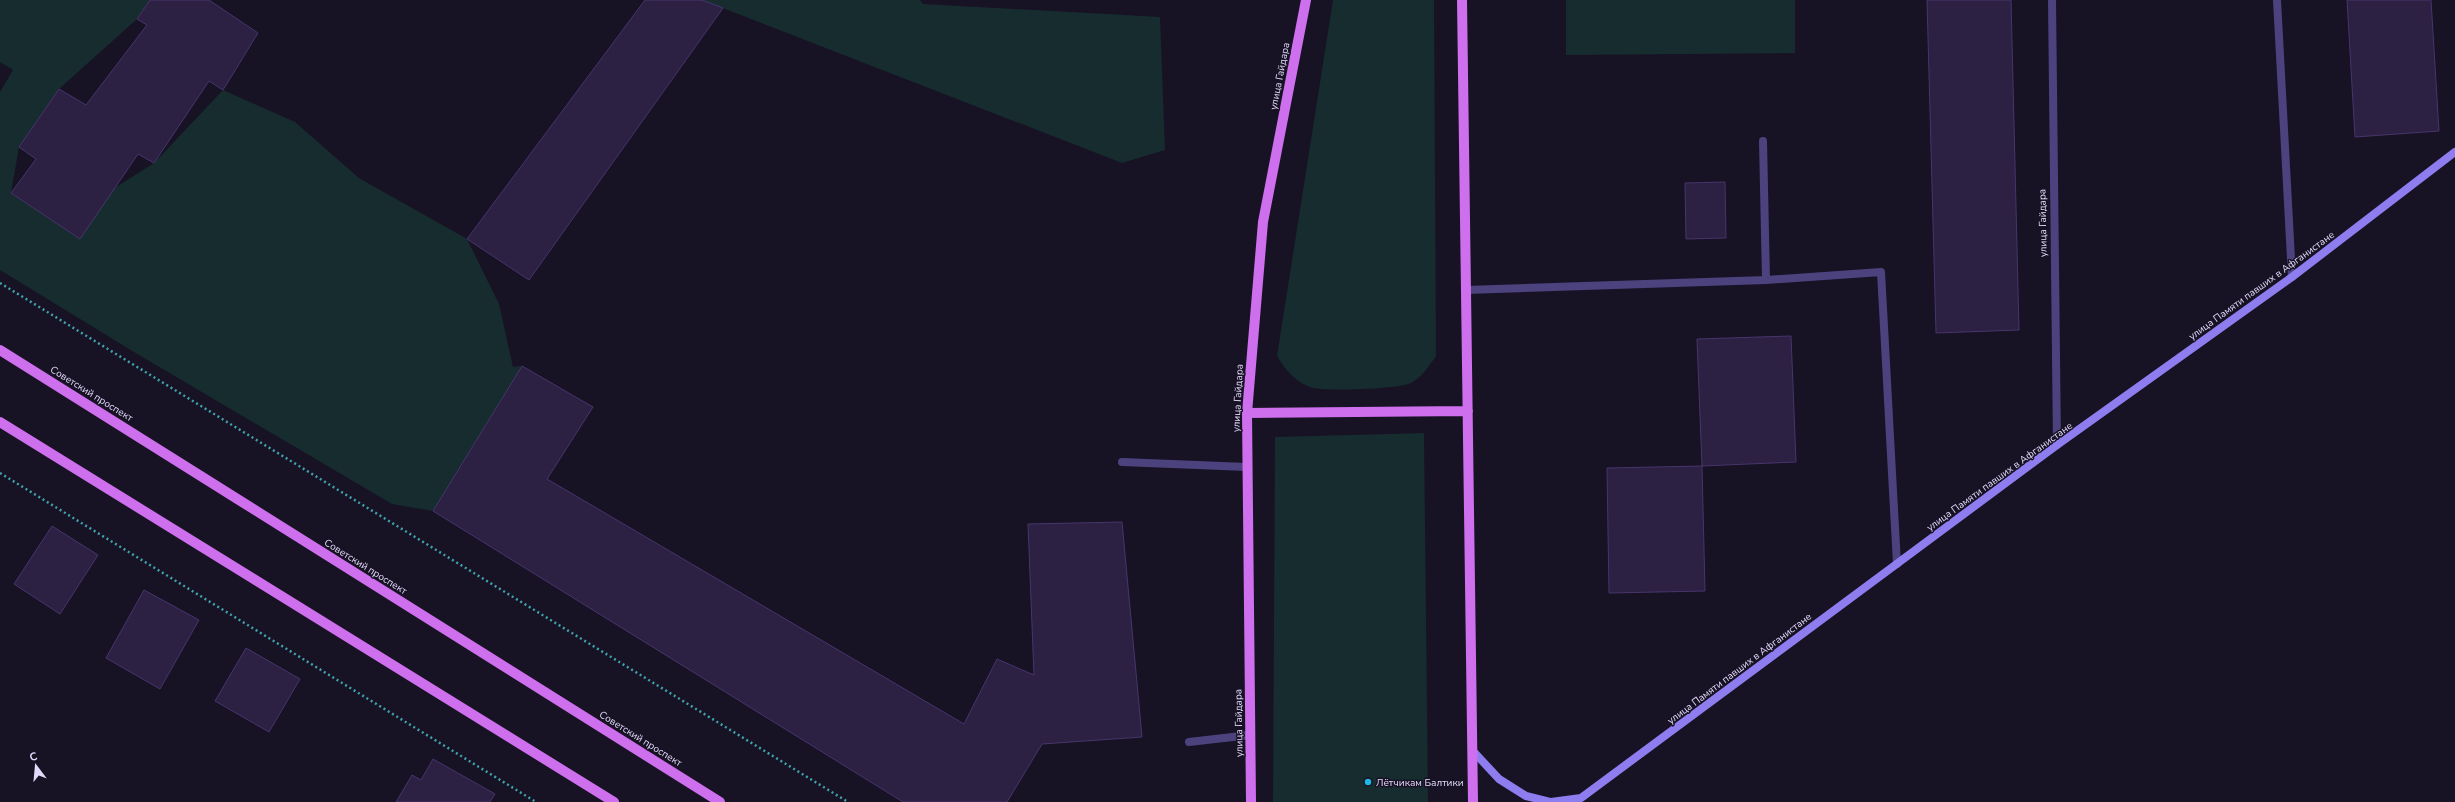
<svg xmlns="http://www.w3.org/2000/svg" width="2455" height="802" viewBox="0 0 2455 802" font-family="'Nunito Sans',sans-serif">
	<rect width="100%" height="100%" fill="#181225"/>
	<path fill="#162c2e" d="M0 0H150L137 19 59 89 19 147 11 193 80 239 113 189 154 163 223 90 295 122 359 178 467 239 499 304 513 367 522 366 433 511 392 504 134 352 0 270V92L13 70 0 62Z
		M702 0H920L923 4 1160 17 1165 150 1122 163Z
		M1333 0H1434L1436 356C1430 365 1421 378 1411 383 1399 389 1322 392 1310 387 1294 381 1286 370 1277 356Z
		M1566 0H1795V53L1566 55Z
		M1424 433 1428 802H1273L1275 437Z"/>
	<path fill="#2c2043" stroke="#47356c" d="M150 0H209L258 33 223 90 209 81 154 163 138 154 80 239 11 193 36 159 19 147 59 89 86 105 147 25 137 19Z
		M645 0H702L723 8 529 280 467 239Z
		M1927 0H2011L2019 330 1936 333Z
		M2347 0H2431L2439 131 2355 137Z
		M1725 182 1726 238 1686 239 1685 183Z
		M1791 336 1796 462 1702 466 1697 339Z
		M522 366 593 407 547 479 964 724 997 659 1034 675 1028 524 1122 522 1142 737 1042 744 1007 802H903L433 511Z
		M1702 466 1705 591 1609 593 1607 468Z
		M52 526 98 555 60 614 14 584Z
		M144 590 199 620 160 689 106 658Z
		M246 648 300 679 269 732 215 701Z
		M433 759 495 794 490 802H396L412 775 421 780Z"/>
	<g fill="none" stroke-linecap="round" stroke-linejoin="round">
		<path stroke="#3fa3aa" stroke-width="2.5" stroke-dasharray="2 3" stroke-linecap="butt" d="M0 283 848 802
			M0 473 536 802"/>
		<path stroke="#4c437e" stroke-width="8" d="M2277 0 2292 277
			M1766 280 1881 272 1897 564
			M1466 290 1766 280 1763 141
			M1122 462 1247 467
			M1189 742 1250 735"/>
		<path stroke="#4c437e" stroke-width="8" d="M2052 0 2057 445"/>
		<path stroke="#8e7def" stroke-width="8" d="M1472 750 1499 779 1526 796 1550 802
			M1551 802 1581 798 2057 445 2292 277 2455 152"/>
		<path stroke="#ce6fed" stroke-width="10" d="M1462 0 1473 802
			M0 350 720 802
			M1247 413 1468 411
			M0 422 614 802
			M1251 802 1247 413 1263 222 1306 0"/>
	</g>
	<circle fill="#1eb7e3" stroke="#181225" stroke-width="1.5" cx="1368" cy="782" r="4"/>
	<g text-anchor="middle" stroke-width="3" stroke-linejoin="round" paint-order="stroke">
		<g font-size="10" fill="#e2dafa" stroke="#181225">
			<text transform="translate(1279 76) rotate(-79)" y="4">улица Гайдара</text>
			<text transform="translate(2042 223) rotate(-91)" y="4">улица Гайдара</text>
			<text transform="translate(2261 285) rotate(-36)" y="4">улица Памяти павших в Афганистане</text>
			<text transform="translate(92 393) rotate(32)" y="4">Советский проспект</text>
			<text transform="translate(1237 398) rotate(-87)" y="4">улица Гайдара</text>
			<text transform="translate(1999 476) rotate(-36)" y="4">улица Памяти павших в Афганистане</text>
			<text transform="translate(366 566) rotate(32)" y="4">Советский проспект</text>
			<text transform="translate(1739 668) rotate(-37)" y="4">улица Памяти павших в Афганистане</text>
			<text transform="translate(1238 723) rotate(-91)" y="4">улица Гайдара</text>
			<text transform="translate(641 738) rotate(32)" y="4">Советский проспект</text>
		</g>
		<g font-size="10" fill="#e2dafa" stroke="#181225" text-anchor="start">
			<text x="1376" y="786">Лётчикам Балтики</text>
		</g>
	</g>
	<g transform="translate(36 766) rotate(344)" stroke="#181225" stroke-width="3" paint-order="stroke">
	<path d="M0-3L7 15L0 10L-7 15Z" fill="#e2dafa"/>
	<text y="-6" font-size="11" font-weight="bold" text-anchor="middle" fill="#e2dafa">С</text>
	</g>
</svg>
